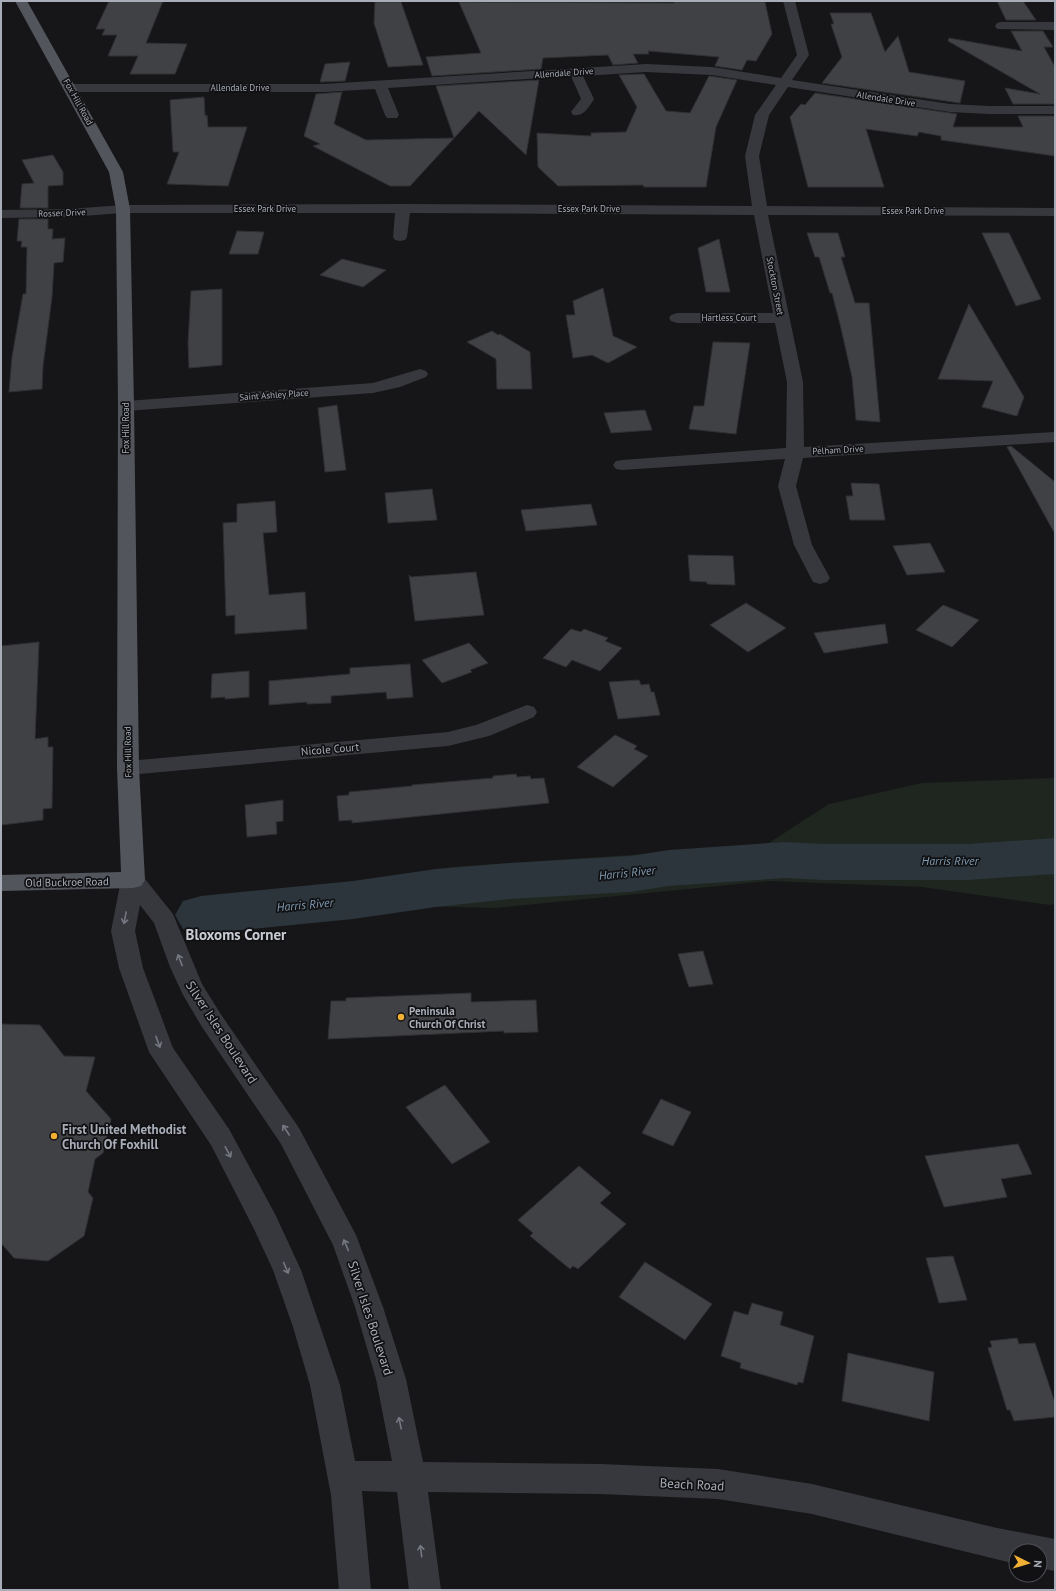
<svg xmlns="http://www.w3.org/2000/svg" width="1056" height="1591" viewBox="0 0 1056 1591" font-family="'PT Sans',sans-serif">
	<rect width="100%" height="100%" fill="#161618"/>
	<path fill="#1e261f" d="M1055 778V904L1050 905 922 887 770 881 496 908 369 905 220 925 205 904 252 891 303 893 452 867 764 846 829 804 922 783Z"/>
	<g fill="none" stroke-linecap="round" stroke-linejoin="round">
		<path fill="#2c353c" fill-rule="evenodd" d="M1055 838V874L968 880H824L784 878 669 886 630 892 510 899 436 907 353 919 201 934 183 929 175 915 183 901 201 896 353 881 436 869 510 863 630 856 669 850 784 842 824 844H968Z"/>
	</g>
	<path fill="#404145" stroke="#303034" d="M109 1H163L146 43 187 44 175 74H130L138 56H108L117 35H102L105 29H96Z
		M997 1H1023L1036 20H1006Z
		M375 2H401L423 65 388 67 374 23Z
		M459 2 674 3V2H765L772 34 756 61 747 60 742 70 715 66 719 57 648 51 649 54H633L638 63 613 65 608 55 543 58 541 69 432 76 426 57 481 53Z
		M830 13H871L885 52 898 36 909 72 965 81 960 103 822 83 842 57 831 24H834Z
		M1011 31H1043L1053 47H1044L1055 67V104H1013L1005 88 1040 94 948 41 949 38 1022 51Z
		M350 62 345 81 320 82 325 64Z
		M644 74 666 111 690 113 709 76 737 80 716 127 706 187H644L643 185 558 186 538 167 537 133 591 136V133L626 132 637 107 619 75Z
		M539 80 526 155 479 111 410 186H390L313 146 320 144 304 136 316 94 342 92 334 124 366 140 454 138 436 86Z
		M815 93 957 114 953 127H1023L1018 116H1055V156L941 140V136L919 132 917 136 866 129 884 187H808L790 117 801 104 805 105Z
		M204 97 205 116 207 115 208 127H247L228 186 167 184 179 152H173L170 100Z
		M53 155 63 172V185L48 186V208H20L22 184 34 183 22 160Z
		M19 219H48V229H53L52 239 65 238 63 262 54 263 52 297 43 366 42 389 9 392 12 357 23 294H26L27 247H21L22 241H17Z
		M237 231 264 232 258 254H229Z
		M807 233H838L845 257H841L855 303H869L880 422 856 420 852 377 840 324 832 293H830L819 257H815Z
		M982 233H1009L1041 299 1016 306Z
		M719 239 730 292H706L698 248Z
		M342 259 386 270 363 287 320 275Z
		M603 288 613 336 637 347 608 363 592 355 573 358 566 315H575L573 301Z
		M222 289V365L189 368 188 343 191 291Z
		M969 304 1024 397 1017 416 982 407 993 381 938 379Z
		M492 331 498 335 500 334 530 352 532 389H497L496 359 467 342Z
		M713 342 750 343 736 434 689 429 694 406H704Z
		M337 405 346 470 325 472 318 408Z
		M645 410 652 430 611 433 604 413Z
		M1011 446 1055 482V534L1007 447Z
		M851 483 879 484 885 520H850L846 496H853Z
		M432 489 437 520 388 523 385 493Z
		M275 501 277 532 263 533 269 595 305 592 307 629 235 634V615L226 616 223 523 237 522V504Z
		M591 504 597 525 526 531 521 510Z
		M930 543 945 572 907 575 893 546Z
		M688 555 733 556 735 585 707 584V582L690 581Z
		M476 572 484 615 415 621 409 575 411 577Z
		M746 603 786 628 748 652 710 625Z
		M943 605 979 620 952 647 916 630Z
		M885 624 888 643 824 653 814 633Z
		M571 629 581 632 584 629 608 638 605 641 622 648 600 671 572 660 566 667 543 658Z
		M39 642 35 739 48 737V747H53L52 808 43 809V820L1 825V646Z
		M469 643 488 663 470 670 472 672 442 683 422 660Z
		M410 664 413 697 387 699 386 692 331 696V703L307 704V702L294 703 269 705V681L350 674V668Z
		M249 671V697L225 699V697L211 698 212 674Z
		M639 680 641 685 649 684 651 692H654L660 715 618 719 609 682Z
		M615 735 637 746 634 749 648 756 613 787 577 767Z
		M516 774 517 777 530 776 531 779 544 778 549 803 352 823V820L339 821 337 796 349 795V792L412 786V785L493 778V776Z
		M283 800V821L276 822 277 834 247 837 245 805Z
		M703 951 713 984 689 987 678 954Z
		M471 993V1002L536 1000 538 1032 504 1033V1031L328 1039 331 1001H346V998Z
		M1 1024 40 1025 64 1056 95 1057 86 1091 111 1119 103 1153 95 1159 88 1192 93 1198 84 1236 48 1261 14 1258 1 1243Z
		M445 1085 490 1142 452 1164 406 1107Z
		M661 1099 691 1112 673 1146 642 1133Z
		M1018 1144 1032 1174 1001 1179 1007 1197 944 1207 925 1156Z
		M579 1166 611 1193 600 1203 626 1224 578 1269 573 1266 570 1269 530 1236 533 1233 518 1220Z
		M953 1256 967 1300 939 1303 926 1258Z
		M645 1262 712 1304 685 1340 619 1297Z
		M752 1303 783 1312 780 1325 814 1336 803 1383 798 1382 797 1385 740 1368 741 1363 721 1356 734 1311 748 1315Z
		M1017 1338 1019 1344 1035 1343 1055 1403V1417L1014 1421 1010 1410H1007L988 1348 992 1347 990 1341Z
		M848 1353 934 1372 929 1421 842 1401Z"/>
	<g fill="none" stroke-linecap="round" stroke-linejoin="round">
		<path fill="#37383d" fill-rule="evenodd" d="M783 1H795L809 55 792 80 950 104 989 106H1055V114H989L950 112 788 87 769 115 759 156 767 206 1055 208V216L768 215 803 382 804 447 1055 432V442L803 458 796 486 812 545 830 578 827 582 820 584 813 582 794 545 778 486 785 459 622 470 616 469 613 465 616 461 622 460 786 448 787 382 775 323H677L671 321 669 318 671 315 677 313H773L754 215 410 213 407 237 405 240 400 241 395 240 393 237 395 213H123L69 217 1 218V210L69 209 123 205 403 204 752 206 745 156 755 115 776 85 712 75 646 72 583 76 594 99C589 107 584 117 573 115L571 112 581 99 571 76 388 88 399 115 397 118H387L385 115 375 89 324 92H70L65 91 64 88 65 85 70 84H324L646 64 712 67 781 78 797 55Z
			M1001 22H1055V30L997 29 995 26 997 23Z
			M420 369 426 371 428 374 426 377 400 387 373 393 126 411 120 410 118 406 120 402 126 401 373 383Z
			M527 705 534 707 537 712 534 717 489 736 448 746 128 775 120 773 117 768 120 763 128 761 448 732 476 725Z
			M133 872 141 874 173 914 202 984 220 1013 299 1128 356 1235 383 1307 406 1379 423 1462 600 1464 718 1469 812 1484 997 1528 1055 1539V1571L1040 1568V1551H1016V1564L812 1514 718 1499 600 1494 428 1492 441 1590H409L397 1492 362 1491 371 1590H339L331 1495 310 1385 293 1327 273 1270 254 1229 211 1145 149 1052 119 968 111 931 121 880 125 874ZM140 905 154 923 170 967 183 995 202 1027 281 1144 333 1245 355 1307 376 1379 392 1461H355L340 1385 301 1270 275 1214 229 1129 173 1048 143 968 135 931Z"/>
		<path fill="#53555c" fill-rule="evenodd" d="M15 1H27L123 172 130 209 134 406 139 768 145 880 141 886 133 888 1 891V875L121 872 117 768 118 406 116 209 109 172Z"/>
	</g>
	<defs><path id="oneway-shaft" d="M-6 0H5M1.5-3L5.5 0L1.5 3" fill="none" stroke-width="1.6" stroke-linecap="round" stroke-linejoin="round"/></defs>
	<g stroke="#757881">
		<use href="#oneway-shaft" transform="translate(125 918) rotate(101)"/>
		<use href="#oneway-shaft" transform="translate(180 960) rotate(-111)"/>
		<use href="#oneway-shaft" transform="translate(158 1042) rotate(70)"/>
		<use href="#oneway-shaft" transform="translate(286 1130) rotate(-123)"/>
		<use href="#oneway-shaft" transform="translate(228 1152) rotate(62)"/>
		<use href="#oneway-shaft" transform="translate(346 1245) rotate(-113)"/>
		<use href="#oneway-shaft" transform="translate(286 1268) rotate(67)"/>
		<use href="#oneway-shaft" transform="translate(400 1423) rotate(-101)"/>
		<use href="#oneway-shaft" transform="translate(421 1551) rotate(-97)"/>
	</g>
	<g fill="#f2b134" stroke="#111113" stroke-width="1.5">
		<circle cx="401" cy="1017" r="4"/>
		<circle cx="54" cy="1136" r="4"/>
	</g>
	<g text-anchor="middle" stroke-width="3.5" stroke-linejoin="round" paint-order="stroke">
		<g font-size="9" fill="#a8adb8" stroke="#111113">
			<text transform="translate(564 73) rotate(-4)" y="3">Allendale Drive</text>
			<text x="240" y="91">Allendale Drive</text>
			<text transform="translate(886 99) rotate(9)" y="3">Allendale Drive</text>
			<text transform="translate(78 102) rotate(61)" y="3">Fox Hill Road</text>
			<text x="265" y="212">Essex Park Drive</text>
			<text x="589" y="212">Essex Park Drive</text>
			<text x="913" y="214">Essex Park Drive</text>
			<text transform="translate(62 213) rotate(-2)" y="3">Rosser Drive</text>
			<text transform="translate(775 286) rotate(79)" y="3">Stockton Street</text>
			<text x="729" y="321">Hartless Court</text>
			<text transform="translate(274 395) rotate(-4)" y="3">Saint Ashley Place</text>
			<text transform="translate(126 428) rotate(-90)" y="3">Fox Hill Road</text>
			<text transform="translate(838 450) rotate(-3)" y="3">Pelham Drive</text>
			<text transform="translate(128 752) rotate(-91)" y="3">Fox Hill Road</text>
		</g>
		<g font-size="11" fill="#a8adb8" stroke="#111113">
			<text transform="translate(330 749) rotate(-5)" y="4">Nicole Court</text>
			<text transform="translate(67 882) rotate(-1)" y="4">Old Buckroe Road</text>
		</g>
		<g font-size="11" font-weight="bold" fill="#a8adb8" stroke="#111113" text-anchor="start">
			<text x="409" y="1015">Peninsula<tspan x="409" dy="13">Church Of Christ</tspan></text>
		</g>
		<g font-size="12" font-style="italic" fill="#7f9bb3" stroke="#111113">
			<text x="950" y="865">Harris River</text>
			<text transform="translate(627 873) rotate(-6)" y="4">Harris River</text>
			<text transform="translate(305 905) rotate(-5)" y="4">Harris River</text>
		</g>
		<g font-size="13" fill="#a8adb8" stroke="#111113">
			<text transform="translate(222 1032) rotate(57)" y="5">Silver Isles Boulevard</text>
			<text transform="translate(371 1318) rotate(72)" y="5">Silver Isles Boulevard</text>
			<text transform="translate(692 1484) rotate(3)" y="5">Beach Road</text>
		</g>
		<g font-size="13" font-weight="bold" fill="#a8adb8" stroke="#111113" text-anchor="start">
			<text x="62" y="1134">First United Methodist<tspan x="62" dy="15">Church Of Foxhill</tspan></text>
		</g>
		<g font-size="15" font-weight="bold" fill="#c9ccd4" stroke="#111113">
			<text x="236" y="940">Bloxoms Corner</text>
		</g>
	</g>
	<rect width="1056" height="1591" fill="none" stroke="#a8adb8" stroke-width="4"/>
	<g transform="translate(1028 1563) rotate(95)"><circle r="19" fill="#111113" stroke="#4d4f55"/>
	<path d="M0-3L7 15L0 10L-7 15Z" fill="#f2b134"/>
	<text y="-6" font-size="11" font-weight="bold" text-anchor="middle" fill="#a8adb8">N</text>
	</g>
</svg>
